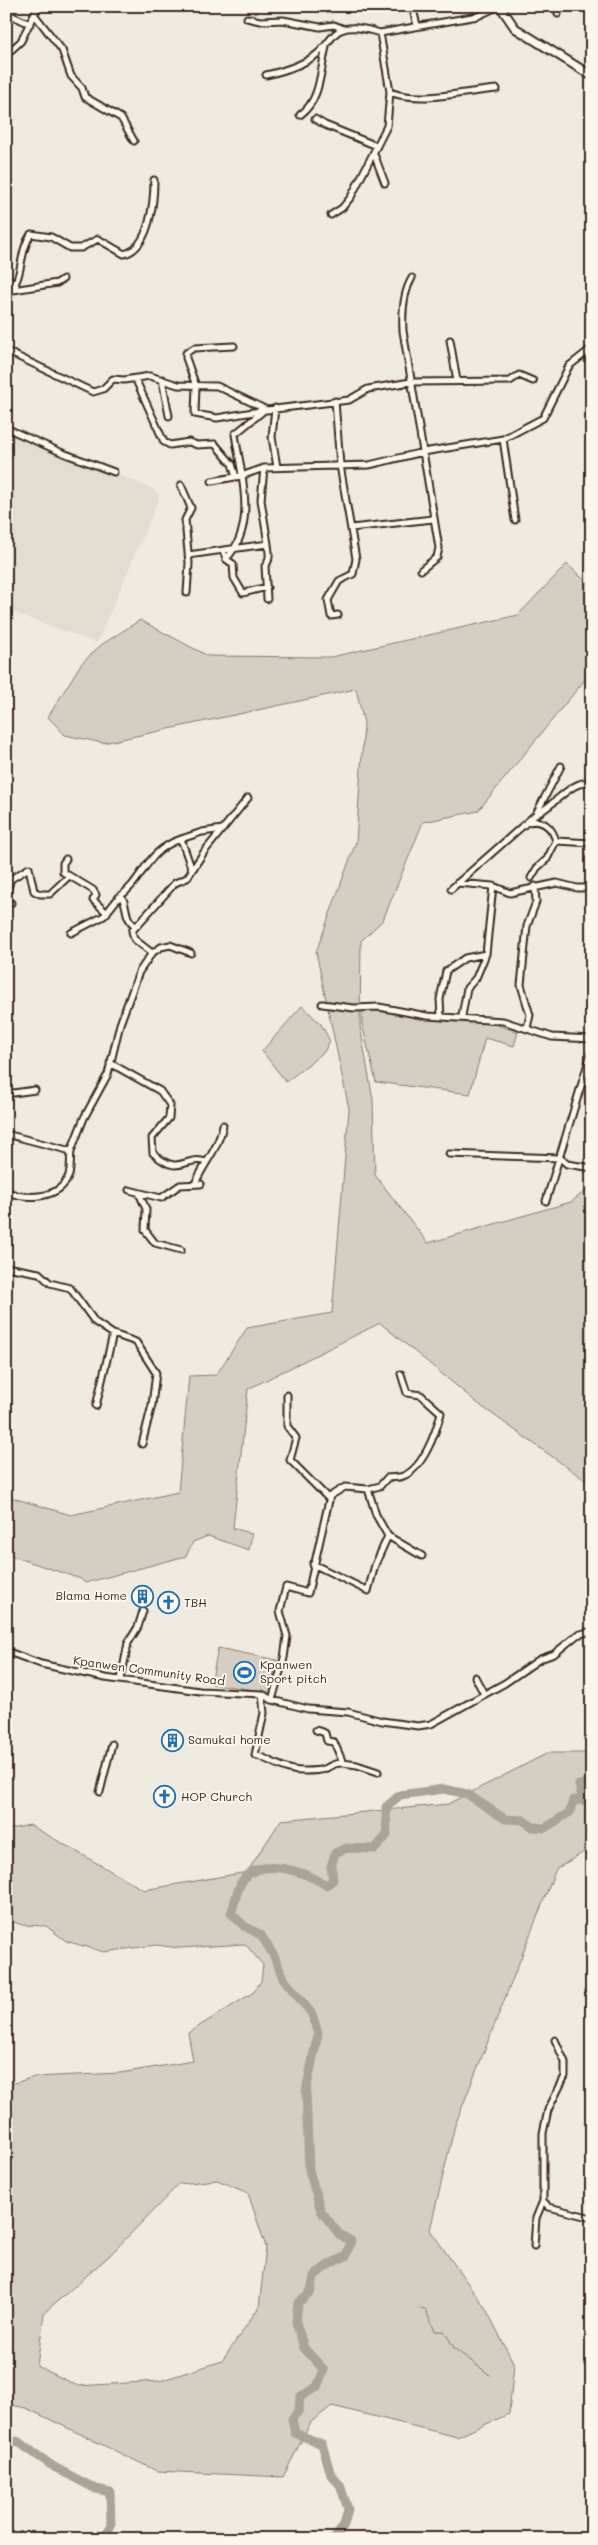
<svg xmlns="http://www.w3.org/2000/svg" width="598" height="2545" viewBox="0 0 598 2545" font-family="Mali,sans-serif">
	<rect width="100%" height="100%" fill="#f0ebe0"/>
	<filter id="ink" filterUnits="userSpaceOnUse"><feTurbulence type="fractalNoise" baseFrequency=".02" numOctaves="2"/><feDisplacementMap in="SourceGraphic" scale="10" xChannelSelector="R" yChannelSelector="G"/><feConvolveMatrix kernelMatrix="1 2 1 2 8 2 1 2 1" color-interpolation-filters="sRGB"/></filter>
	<g filter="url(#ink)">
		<path fill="#e2dcd1" d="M6 428 153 489 159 494 158 501 97 643 6 610Z"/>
		<path fill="#d5cec3" stroke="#887c70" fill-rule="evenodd" d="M567 564 592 587V671L478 811 423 822 383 920 361 941 360 1026 373 1100 375 1175 428 1243 571 1202 592 1186V1485L481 1406 380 1323 248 1389 233 1528 252 1534 249 1550 208 1536 193 1542 186 1556 85 1583 81 1579 6 1554V1496L71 1515 178 1492 189 1376 216 1375 247 1328 332 1313 349 1109 316 952 356 842 364 723 356 689 103 743 65 735 48 717 81 664 101 645 140 620 208 656 331 657 518 615Z
			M302 1006 321 1024 330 1041 324 1052 286 1082 262 1051Z
			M362 1009 460 1021H485L518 1032 514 1046 485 1038 470 1094 376 1082 362 1024Z
			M218 1648 277 1660 270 1692 211 1684Z
			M548 1753H592V1847L556 1869 455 2125 430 2230 486 2309 514 2364 509 2414 457 2437 332 2406 311 2422 283 2477 157 2471 26 2408 6 2404V2082L11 2084 34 2077 120 2073 193 2061 188 2033 254 1992 261 1981 263 1965 245 1944 180 1948 156 1945 104 1952 66 1941 46 1926 22 1925 6 1919V1830L30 1825 144 1890 247 1872 281 1820 448 1804ZM217 2180 248 2193 266 2247 259 2307 222 2361 160 2381 78 2386 37 2366 44 2313 109 2256 179 2184Z"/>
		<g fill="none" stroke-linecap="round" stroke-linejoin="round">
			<path stroke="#7f7367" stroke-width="1" d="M418 2308 425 2309 435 2331H444L455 2349 490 2375"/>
			<path stroke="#aca397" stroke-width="9" d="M6 2445 17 2441 54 2467 96 2489 110 2492 111 2525 104 2539
				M334 2539 344 2525 348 2509 340 2485 331 2475 322 2444 295 2433 292 2419 299 2410 300 2397 317 2387 324 2370 304 2348 296 2322 298 2303 311 2291 314 2276 328 2265 346 2256 351 2241 339 2234 321 2211 309 2170 306 2091 318 2033 312 2014 283 1978 274 1956 261 1935 244 1926 231 1913C235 1904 236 1892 241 1883 257 1854 306 1872 326 1885L333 1880 331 1867 335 1853 347 1848 375 1849 387 1835 386 1807 400 1795 444 1789 467 1794 505 1819 523 1820 533 1827 545 1828 570 1812 573 1800 590 1801 581 1793 579 1785 592 1781"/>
			<defs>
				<path id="minor" d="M39 6 34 14 62 50 71 76 82 88 85 97 121 118 134 141
					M412 6 417 25
					M6 13 30 24
					M558 14 559 6
					M247 18 260 21 283 20 320 27 334 25 344 29
					M6 55 21 41 34 14
					M266 75C284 71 301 66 316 55 324 49 328 41 335 34 346 23 366 29 380 33L478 16 499 6
					M390 92C420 104 466 91 497 89
					M300 115C321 100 320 71 326 47
					M315 119 325 125 377 146
					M374 154 385 183
					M331 215 342 208 351 197 387 126 390 92 380 33
					M6 276 16 285
					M412 278C403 293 402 314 403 331L439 548 437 557 421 570
					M13 290 57 283 63 279
					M6 298C26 274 17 256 31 234L51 237 70 248H81L98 239 124 254C150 248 154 201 154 180
					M450 340 457 381
					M234 346 194 348 186 353V358L196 386 195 414 217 418 266 410
					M6 351 93 392 103 389 113 379 124 380 150 376 178 385 217 386 267 410 349 400 368 389 411 382 510 381 519 375 533 381
					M135 378 164 442 170 445 189 442 197 445 215 444 232 464 236 477
					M162 379 169 416
					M335 401 340 465 356 559 353 574 339 581 328 600 331 616 338 615
					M275 408 272 437 277 467
					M6 428 63 453 114 472
					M503 439 515 520
					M212 481 241 476 264 468 369 465 423 452 503 439 543 418 569 366 592 348
					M181 485 191 508 185 520 189 563 187 593
					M351 528 433 519
					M223 550 226 559 233 564 234 578 243 593 267 587
					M188 555 268 544 261 500 264 468
					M226 559C258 526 241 475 235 434L262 412
					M267 599 265 566C271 560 269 552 268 544
					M536 814 561 766
					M528 822C543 819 552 827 556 841
					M66 859 63 863V872L93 890 96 895 93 900 107 913
					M192 870 181 839 202 832 223 829
					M531 878 537 868 547 859 556 841 592 843
					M457 883 493 886 510 893 557 883 577 888H585L592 885
					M451 889 535 815C555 806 570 780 592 782
					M6 893 11 879 29 868 34 891 40 894H50L69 876
					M119 897C144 880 145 851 181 839
					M6 905 11 903
					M71 933 104 916 119 897 123 899C128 910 124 917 135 926
					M152 953 134 939 132 931 175 883 187 878 204 852 248 798
					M322 1004 354 1008 379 1007 427 1016 503 1021 552 1037 592 1039
					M462 1016 467 988 476 978 486 954 493 886
					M441 1017 440 999 446 971 465 958 486 954
					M527 1028 530 1015 521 985 527 926 536 902 535 886
					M110 1063 160 1091 170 1105 169 1118 152 1138 153 1153C180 1178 184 1155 206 1162
					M6 1094 35 1090
					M6 1134 71 1151 84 1118 108 1074 120 1024 139 972 152 953 161 947 170 945 191 953
					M449 1154 560 1158 567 1164 592 1168
					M195 1184C204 1163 219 1148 223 1125
					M129 1190 161 1198 180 1185 201 1184
					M6 1191C25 1200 60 1200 69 1175 71 1168 70 1158 71 1151
					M139 1193 146 1209 145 1230 155 1243 181 1250
					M546 1201 592 1050
					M6 1267 39 1273 50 1283 70 1288 95 1322 113 1334 136 1342 156 1373 152 1405 142 1444
					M287 1395V1426L296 1438 290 1460 329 1499
					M96 1406 113 1334
					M368 1489 380 1486 387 1478C392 1477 398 1478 403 1476 423 1469 436 1432 441 1413L421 1395 407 1393 401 1374
					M313 1564 368 1591 375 1565 388 1536
					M6 1651 41 1664 105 1678 200 1691 262 1694 272 1700 308 1709 348 1712 382 1721 418 1726 431 1724 505 1683 540 1659 554 1654 577 1635 592 1631
					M475 1677 484 1694
					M121 1679 128 1643 138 1627 143 1611
					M262 1694 264 1713 255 1755C272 1760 286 1772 304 1771 310 1771 319 1771 324 1769 332 1766 334 1762 343 1763
					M272 1700 284 1658 287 1636 280 1611 286 1587 308 1593 330 1496 345 1487 368 1489 376 1515 388 1536 422 1556
					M316 1730 325 1733 327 1741 334 1742 343 1763 357 1765 378 1772
					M100 1792 112 1744
					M555 2040 565 2062V2076L548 2110 543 2133V2201L549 2207 592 2218
					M534 2246 536 2218 543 2201"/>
				<path id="secondary" d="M500 6 515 28 592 76"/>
			</defs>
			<use href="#minor" stroke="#3b2a1e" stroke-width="9"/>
			<use href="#secondary" stroke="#3b2a1e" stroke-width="11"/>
			<use href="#minor" stroke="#fbf7ec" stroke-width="5"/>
			<use href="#secondary" stroke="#fbf7ec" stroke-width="7"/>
		</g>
	</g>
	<defs>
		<symbol id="building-ring" viewBox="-11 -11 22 22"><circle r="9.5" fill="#fbf7ec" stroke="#1f6fb2" stroke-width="1.5"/><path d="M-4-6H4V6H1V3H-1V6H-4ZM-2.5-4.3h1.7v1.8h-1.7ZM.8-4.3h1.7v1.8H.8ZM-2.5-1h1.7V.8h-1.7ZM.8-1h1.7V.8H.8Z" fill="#1f6fb2"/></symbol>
		<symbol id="church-ring" viewBox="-11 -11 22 22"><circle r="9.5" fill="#fbf7ec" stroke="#1f6fb2" stroke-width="1.5"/><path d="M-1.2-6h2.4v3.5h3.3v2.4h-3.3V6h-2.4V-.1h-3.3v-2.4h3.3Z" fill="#1f6fb2"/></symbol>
		<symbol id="stadium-ring" viewBox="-11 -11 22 22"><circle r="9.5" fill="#fbf7ec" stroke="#1f6fb2" stroke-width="1.5"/><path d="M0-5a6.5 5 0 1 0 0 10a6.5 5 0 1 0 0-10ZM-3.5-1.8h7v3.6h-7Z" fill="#1f6fb2"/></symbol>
	</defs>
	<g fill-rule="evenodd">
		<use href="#building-ring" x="130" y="1584" width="25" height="25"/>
		<use href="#church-ring" x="156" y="1590" width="25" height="25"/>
		<use href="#stadium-ring" x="232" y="1660" width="25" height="25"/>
		<use href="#building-ring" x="160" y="1728" width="25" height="25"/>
		<use href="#church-ring" x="152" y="1784" width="25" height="25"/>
	</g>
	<g text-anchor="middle" stroke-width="4" stroke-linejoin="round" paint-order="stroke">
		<g font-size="12" fill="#3b2a1e" stroke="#fbf7ec" text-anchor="start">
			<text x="127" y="1600" text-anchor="end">Blama Home</text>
			<text x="184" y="1607">TBH</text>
			<text x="260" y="1669">Kpanwen<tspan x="260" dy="14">Sport pitch</tspan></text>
			<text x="188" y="1744">Samukai home</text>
			<text x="181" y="1801">HOP Church</text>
		</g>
		<g font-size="12" fill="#3b2a1e" stroke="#fbf7ec">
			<text transform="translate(149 1671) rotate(8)" y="4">Kpanwen Community Road</text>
		</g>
	</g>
	<rect width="598" height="2545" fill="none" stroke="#fbf7ec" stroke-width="25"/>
	<rect x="12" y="12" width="573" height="2520" fill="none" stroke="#3b2a1e" stroke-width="2" filter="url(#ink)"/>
</svg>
